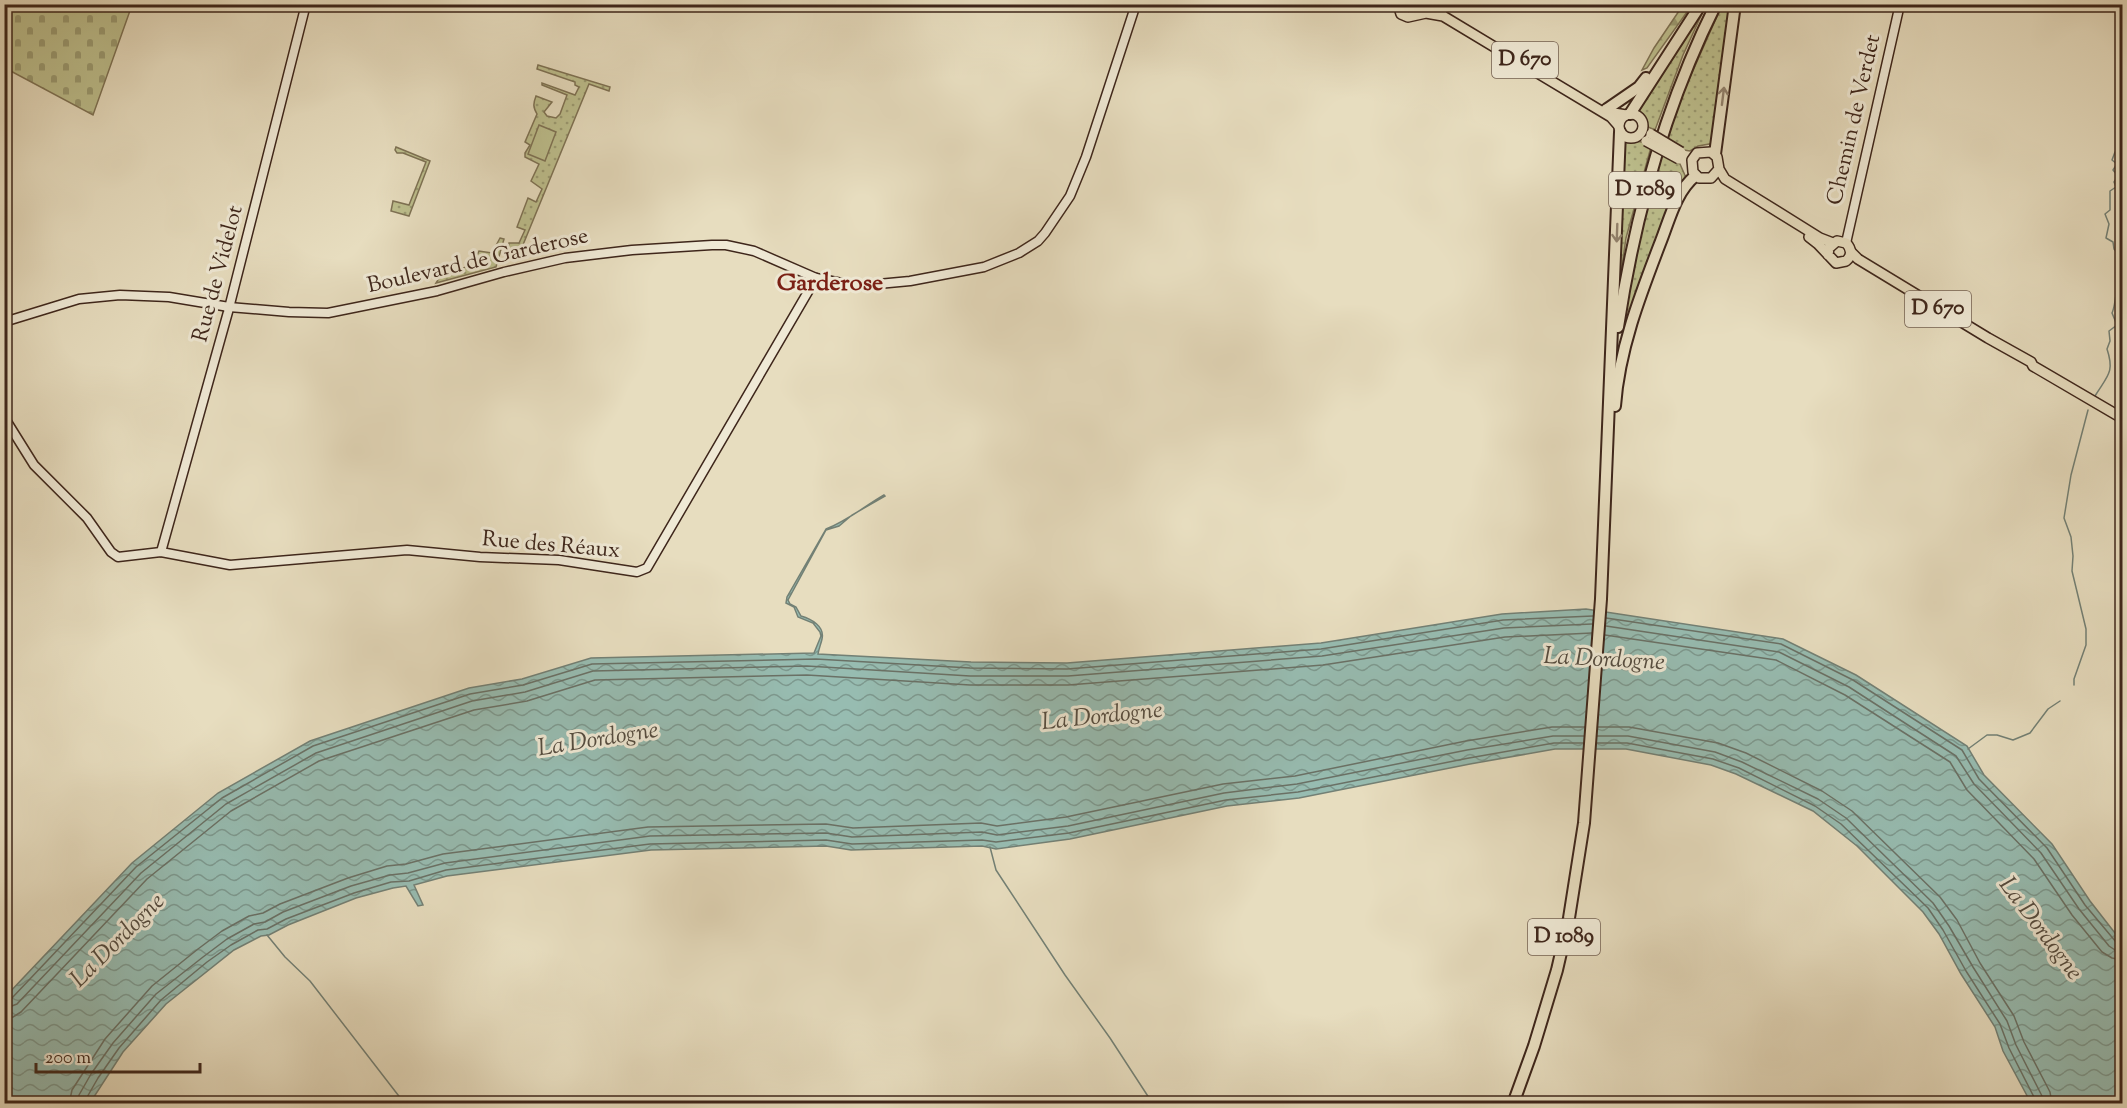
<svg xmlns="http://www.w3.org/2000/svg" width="2127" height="1108" viewBox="0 0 2127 1108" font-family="'Sorts Mill Goudy',serif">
<defs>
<pattern id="grass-dots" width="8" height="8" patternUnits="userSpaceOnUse" patternTransform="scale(1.5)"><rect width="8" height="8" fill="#bdbf8d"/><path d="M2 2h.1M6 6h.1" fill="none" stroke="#9b9b72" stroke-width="1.8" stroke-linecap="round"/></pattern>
<pattern id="forest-firs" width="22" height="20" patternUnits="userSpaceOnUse" patternTransform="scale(1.5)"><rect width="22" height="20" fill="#bdbf8d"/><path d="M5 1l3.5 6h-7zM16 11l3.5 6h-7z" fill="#9b9b72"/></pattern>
<pattern id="cemetery-stones" width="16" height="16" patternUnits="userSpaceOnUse" patternTransform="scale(1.5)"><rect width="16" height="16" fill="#bdbf8d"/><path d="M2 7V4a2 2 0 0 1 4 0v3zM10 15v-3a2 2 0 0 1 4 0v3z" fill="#9b9b72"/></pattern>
<pattern id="water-waves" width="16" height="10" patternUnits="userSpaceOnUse" patternTransform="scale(1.5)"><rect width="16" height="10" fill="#97bcb1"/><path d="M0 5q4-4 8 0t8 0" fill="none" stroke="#7d998f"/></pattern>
</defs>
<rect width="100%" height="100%" fill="#e7ddbf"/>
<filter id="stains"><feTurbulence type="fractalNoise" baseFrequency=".00333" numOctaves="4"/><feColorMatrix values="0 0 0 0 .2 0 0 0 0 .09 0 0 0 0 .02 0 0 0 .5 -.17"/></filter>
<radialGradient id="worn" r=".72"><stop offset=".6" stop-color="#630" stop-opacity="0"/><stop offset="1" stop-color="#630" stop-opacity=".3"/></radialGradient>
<g fill="url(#grass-dots)" stroke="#7e7254" stroke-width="1.5">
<path d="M1703,5H1706L1683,55L1655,130L1648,127L1646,118L1638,109Z"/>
<path d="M1722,5H1733L1715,143L1698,146L1690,151L1684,150L1665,137L1672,118Z"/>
<path d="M538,65L610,87L609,91L589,84L518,257L507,256L509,243H519L525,230L517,227L528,198L536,202L542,189L531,181L539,164L525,157V153L530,145L525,142L537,114C533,107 533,104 536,96L552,102L544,112L547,116L556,118L560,114L567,95L542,85V83L575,95L579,87L575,85V82L537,69Z"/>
<path d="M1622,140L1642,142L1651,147L1626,238L1617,300Z"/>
<path d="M396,147L430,161L409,216L391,211L393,201L409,205L426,162L403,153H397L395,150Z"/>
<path d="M1660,154L1680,164L1687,180L1620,349L1635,258Z"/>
<path d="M500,238L504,239L496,267L436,283L439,278L473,264L479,251L492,253Z"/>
</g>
<path fill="url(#forest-firs)" stroke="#7e7254" stroke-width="1.5" d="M1683,5H1692L1647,68L1642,70L1654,48Z"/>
<path fill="url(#cemetery-stones)" stroke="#7e7254" stroke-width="1.5" d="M4,5H132L93,115L5,68Z"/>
<path fill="#bdbf8d" stroke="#7e7254" stroke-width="1.5" d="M539,125L556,132L545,161L528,154Z"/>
<path fill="url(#water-waves)" stroke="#738075" stroke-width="1.5" d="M884,495L885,496L852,515L839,526L826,530L788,600L790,604L796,607L801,616C811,619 825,626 822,639C821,644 819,648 818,654L971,662L1067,663L1321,643L1502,614L1586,609L1783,639L1856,675L1967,746L1984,775L2052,844L2090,901L2122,942V1103H2031L2003,1051L1995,1027L1961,974L1939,934L1923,912L1857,846L1813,811L1736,774L1711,765L1626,749H1555L1470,764L1299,798L1227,806L1070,839L996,849L982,846L851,850L826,846L651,850L447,876L414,885L423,905L418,906L406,886L393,888L356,898L288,925L269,935L261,936L234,950L166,1004L123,1052L90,1103H5L4,999L7,995L132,863L218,793L310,741L469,688L522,679L591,658L814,653L821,636L820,632L813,623L798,617L794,607L786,603L787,597L826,529C847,521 865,506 884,495Z"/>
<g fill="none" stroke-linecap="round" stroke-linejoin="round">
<g stroke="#6a7166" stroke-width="1.5">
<path d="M1606,618L1781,644L1853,680L1962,750L1979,779L2047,848L2085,905L2116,942L2122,944"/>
<path d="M1606,626L1779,652L1849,687L1956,756L1974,784L2041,853L2079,909L2109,946L2115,950L2122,951"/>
<path d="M1605,635L1776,660L1845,695L1950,762L1967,790L2034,859L2072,915L2102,952L2112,958L2122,960"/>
<path d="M1598,727H1629L1718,743L1746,753L1822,791L1852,811L1940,897L1957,920L1980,963L2014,1016L2024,1042L2050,1092L2052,1104"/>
<path d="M1597,736H1628L1715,752L1742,762L1818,799L1846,818L1933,903L1949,926L1973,967L2007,1021L2016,1045L2042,1096L2043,1104"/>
<path d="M1597,743H1627L1713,759L1739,768L1815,806L1841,824L1928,908L1943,930L1966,971L2000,1024L2009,1048L2035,1099L2036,1104"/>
<path d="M4,1001L11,999L136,867L222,798L313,746L470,694L523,685L592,664L816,659L970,668L1067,669L1321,649L1503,620L1593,616"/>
<path d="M4,1009L17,1004L141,873L226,804L316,753L472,701L525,692L593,671L807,666L970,676H1068L1322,656L1504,628L1592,624"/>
<path d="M4,1018L13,1017L21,1012L147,879L231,811L319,761L474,710L527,701L595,680L807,675L970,685H1068L1323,665L1505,637L1592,633"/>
<path d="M69,1104L72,1090L105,1039L152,986L198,949L222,931L249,916L263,913L280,904L348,878L387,866L406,864L443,854L648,827L826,824L853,828L981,823L997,826L1066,817L1223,784L1295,776L1466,741L1552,727H1585"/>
<path d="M78,1104L79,1095L91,1074L113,1043L156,994L203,957L227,939L254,924L265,922L283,912L351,886L390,875L408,873L445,863L650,836L826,833L852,837L982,832L997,835L1068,826L1224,793L1297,784L1467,750L1553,736H1584"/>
<path d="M85,1104L86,1099L98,1078L119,1048L161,1000L207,962L231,945L258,930L267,929L286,919L354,893L391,882L409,881L446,870L650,844L826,840L852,844L982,840L996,842L1069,833L1226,800L1298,792L1469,758L1554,743H1583"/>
</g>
<g stroke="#738075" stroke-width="1.5">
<path d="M2122,134V139"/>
<path d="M2122,146L2121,151L2115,152L2112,160L2117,164L2113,170L2118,176L2114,182L2116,187L2110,191V210L2105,214L2109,224L2106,238L2113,242L2114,249L2122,258"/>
<path d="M2095,396C2107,376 2115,373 2107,349L2110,341L2109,331L2117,325L2112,313C2116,304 2114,296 2119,287L2122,289"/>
<path d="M2074,685V679L2086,645V629L2072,571L2073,556L2071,537L2064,518L2071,475L2088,410"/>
<path d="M1968,749L1987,735H1997L2013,740L2030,733L2048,709L2060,701"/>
<path d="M990,847L996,870L1065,975L1110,1038L1153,1104"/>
<path d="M267,935L285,957L310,981L405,1104"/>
</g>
<defs>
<g id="secondary">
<path d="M1846,243L1900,4"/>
<path d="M4,322L79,299L120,295L169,297L229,307L289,312L328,313L437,291L504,272L565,258L632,250L712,245H726L754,251L816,278L857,286L910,281L984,267L1019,253L1038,241L1045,233L1070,196L1086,157L1136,4"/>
<path d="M4,417L34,465L87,518L111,552L118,557L161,552L230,565L407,550L480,557L559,560L637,572L647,568L816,278"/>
<path d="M161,552L228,312L306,4"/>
</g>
<g id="primary">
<path d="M1398,4L1401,14L1408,17L1426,13L1443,16L1611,117L1618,125"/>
<path d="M1423,4L1442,11"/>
<path d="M1606,109L1614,113L1626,115"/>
<circle cx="1631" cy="126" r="12"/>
<path d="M1719,169L1711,178H1699L1693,172L1692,160L1697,153L1711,152L1717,157L1719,169L1725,179L1820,238L1833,243"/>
<path d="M1809,237L1818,244L1836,263L1846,261C1852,256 1852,249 1846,243L1837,241L1829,248L1828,255"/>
<path d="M1851,252L1858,259L1988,338L2031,362L2033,366L2122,418"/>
</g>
<g id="highway">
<path d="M1607,109L1639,87L1646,78"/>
<path d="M1630,114L1701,4"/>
<path d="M1715,154L1735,4"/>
<path d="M1618,327C1635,215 1665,106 1716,4"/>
<path d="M1615,406C1619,349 1641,293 1661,241C1670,218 1676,192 1695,176"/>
<path d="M1513,1104L1534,1046L1557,970L1569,918L1584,823L1601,599L1620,132"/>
</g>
</defs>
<use href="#secondary" stroke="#3e261b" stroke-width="11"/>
<use href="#primary" stroke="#3e261b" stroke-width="12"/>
<use href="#highway" stroke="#3e261b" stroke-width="14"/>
<use href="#secondary" stroke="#efe9d5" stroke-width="8"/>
<use href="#primary" stroke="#e7ddbf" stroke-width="9"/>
<use href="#highway" stroke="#e7ddbf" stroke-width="10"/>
<defs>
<g id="primary-bridge">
<path d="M1651,134L1681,152"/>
<path d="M1646,141L1679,159"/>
</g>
</defs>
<use href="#primary-bridge" stroke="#3e261b" stroke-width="12" stroke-linecap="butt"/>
<use href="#primary-bridge" stroke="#e7ddbf" stroke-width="9"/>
</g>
<defs><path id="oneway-shaft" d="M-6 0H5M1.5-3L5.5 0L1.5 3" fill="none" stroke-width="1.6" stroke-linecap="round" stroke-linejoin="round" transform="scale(1.5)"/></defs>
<g stroke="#92826d">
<use href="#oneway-shaft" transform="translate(1723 96) rotate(-83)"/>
<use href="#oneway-shaft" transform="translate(1617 233) rotate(92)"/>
</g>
<g text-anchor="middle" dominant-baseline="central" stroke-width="6" stroke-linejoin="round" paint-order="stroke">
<g fill="#efe9d5" stroke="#736053" stroke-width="1.5">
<rect x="1492" y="42" width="66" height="36" rx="4.5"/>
<rect x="1609" y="172" width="72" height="36" rx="4.5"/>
<rect x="1905" y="291" width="66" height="36" rx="4.5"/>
<rect x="1528" y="919" width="72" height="36" rx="4.5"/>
</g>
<g font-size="21" font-weight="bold" fill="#3e261b">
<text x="1525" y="60">D 670</text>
<text x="1645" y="190">D 1089</text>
<text x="1938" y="309">D 670</text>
<text x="1564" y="937">D 1089</text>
</g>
<g font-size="22" fill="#3e261b" stroke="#efe9d5">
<text transform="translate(1855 120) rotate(-77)">Chemin de Verdet</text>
<text transform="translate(478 262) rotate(-13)">Boulevard de Garderose</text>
<text transform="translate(219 274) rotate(-75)">Rue de Videlot</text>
<text transform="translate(551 546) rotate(5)">Rue des Réaux</text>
</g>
<g font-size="24" font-weight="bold" fill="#7a1f14" stroke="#efe9d5">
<text x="830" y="284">Garderose</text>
</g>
<g font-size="24" font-style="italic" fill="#544c40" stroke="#efe9d5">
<text transform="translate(1604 660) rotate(3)">La Dordogne</text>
<text transform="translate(1102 717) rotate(-6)">La Dordogne</text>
<text transform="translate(598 740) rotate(-9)">La Dordogne</text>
<text transform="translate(2040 929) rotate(53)">La Dordogne</text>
<text transform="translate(118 941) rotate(-45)">La Dordogne</text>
</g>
</g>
<rect width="2127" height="1108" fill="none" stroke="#e7ddbf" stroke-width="24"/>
<rect x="6" y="6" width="2115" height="1096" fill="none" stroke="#3e261b" stroke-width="3"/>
<rect x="12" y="12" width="2103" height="1084" fill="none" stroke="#3e261b" stroke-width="1.5"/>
<path d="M36 1063v9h164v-9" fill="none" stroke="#3e261b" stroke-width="3"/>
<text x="45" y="1063" font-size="18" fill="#3e261b" stroke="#efe9d5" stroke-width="4.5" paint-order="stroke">200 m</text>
<rect width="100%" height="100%" filter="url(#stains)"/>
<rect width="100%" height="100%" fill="url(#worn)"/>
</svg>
